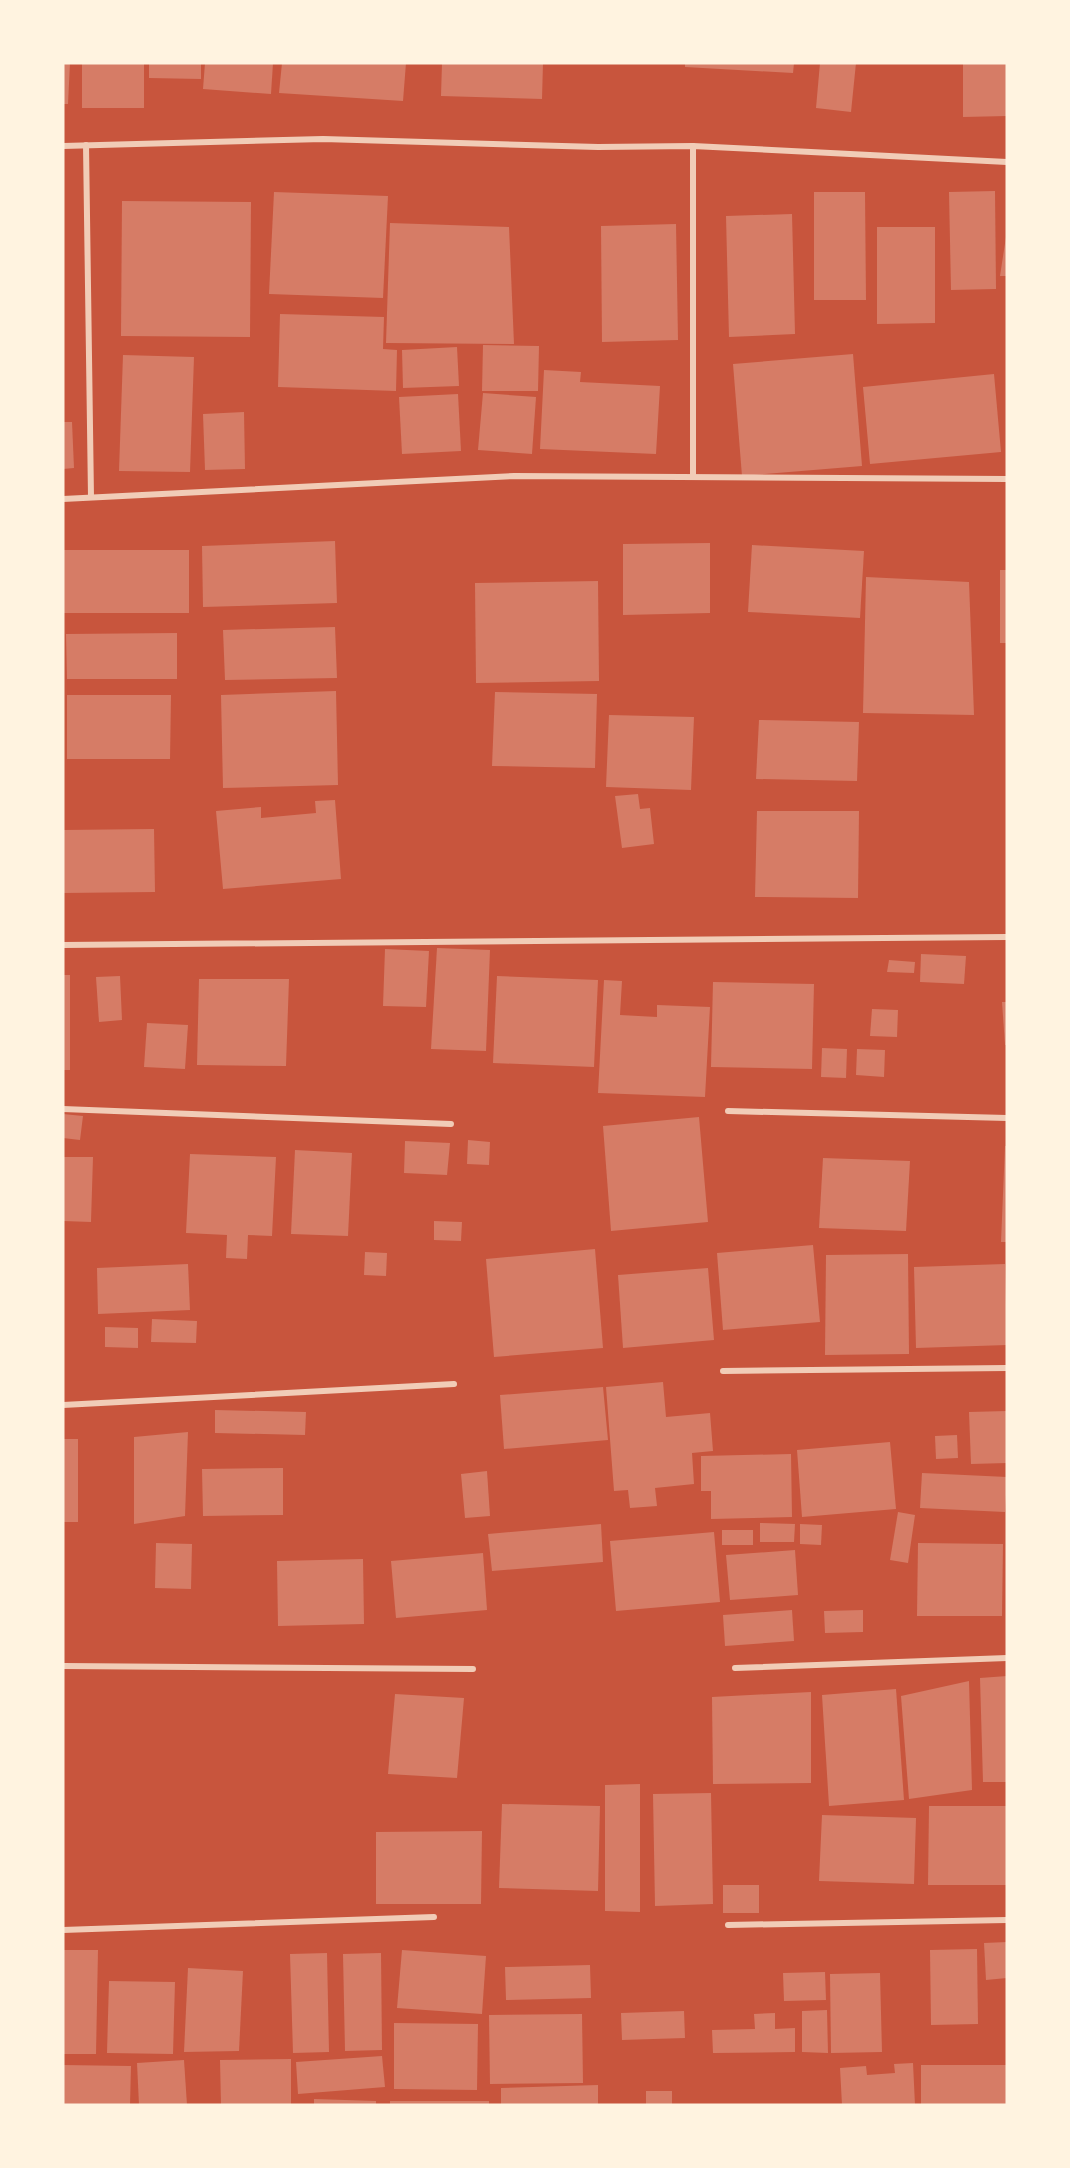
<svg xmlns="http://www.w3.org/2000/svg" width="1070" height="2168" viewBox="0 0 1070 2168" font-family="'Roboto Serif',serif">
<rect width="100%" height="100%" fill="#c8553d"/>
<g fill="#d67c66">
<path d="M63,63H70L68,104H63Z"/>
<rect x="82" y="63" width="62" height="45"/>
<path d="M149,63H201V79L149,78Z"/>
<path d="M205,63H273L271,94L203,89Z"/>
<path d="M282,63H406L403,101L279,93Z"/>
<path d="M442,63H543L542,99L441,96Z"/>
<path d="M685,63H794L793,73L685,67Z"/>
<path d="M820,63H856L851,112L816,108Z"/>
<path d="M963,63H1007V116L963,117Z"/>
<path d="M995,191L996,289L951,290L949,192Z"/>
<path d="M274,192L388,196L383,298L269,294Z"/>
<path d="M814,192H865L866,300H814Z"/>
<path d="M122,201L251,202L250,337L121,336Z"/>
<path d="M792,214L795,334L729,337L726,216Z"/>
<path d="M390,223L509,227L514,344L386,343Z"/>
<path d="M676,224L678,340L602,342L601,226Z"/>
<path d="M877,227H935V323L877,324Z"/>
<path d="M1006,237H1007V276H1000Z"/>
<path d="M280,314L384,317L383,349L397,350L396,391L278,387Z"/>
<path d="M483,345L539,346L538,391H482Z"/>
<path d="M457,347L459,386L403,388L402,350Z"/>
<path d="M853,354L862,466L742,476L733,364Z"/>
<path d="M123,355L194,357L190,472L119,471Z"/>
<path d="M544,370L581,372L580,382L660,386L656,454L540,449Z"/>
<path d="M994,374L1001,452L870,464L863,387Z"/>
<path d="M483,393L536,397L532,454L478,450Z"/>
<path d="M458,394L461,451L402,454L399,397Z"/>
<path d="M244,412L245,469L205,470L203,414Z"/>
<path d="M63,422H72L74,468L63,469Z"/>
<path d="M335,541L337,603L203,607L202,546Z"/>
<path d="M710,543V613L623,615V544Z"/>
<path d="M752,545L864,551L860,618L748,612Z"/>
<rect x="63" y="550" width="126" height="63"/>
<rect x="1000" y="570" width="7" height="73"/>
<path d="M866,577L969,582L974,715L863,713Z"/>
<path d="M598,581L599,681L476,683L475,583Z"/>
<path d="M335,627L337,678L225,680L223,630Z"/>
<path d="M177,633V679H67L66,634Z"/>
<path d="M336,691L338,785L223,788L221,695Z"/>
<path d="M495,692L597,694L595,768L492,766Z"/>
<path d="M67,695H171L170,759H67Z"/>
<path d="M609,715L694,717L691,790L606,787Z"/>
<path d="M759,720L859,722L857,781L756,779Z"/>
<path d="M638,794L640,809L650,808L654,844L622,848L615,796Z"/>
<path d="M335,800L341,879L223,889L216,811L261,807V818L316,813L315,801Z"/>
<path d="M757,811H859L858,898L755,897Z"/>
<path d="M154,829L155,892L63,893V830Z"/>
<path d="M437,948L490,950L486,1051L431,1049Z"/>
<path d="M385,949L429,951L426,1007L383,1006Z"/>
<path d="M921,954L966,956L964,984L920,982Z"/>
<path d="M889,960L915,962L914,973L887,972Z"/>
<rect x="63" y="975" width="7" height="95"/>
<path d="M120,976L122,1020L99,1022L96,977Z"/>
<path d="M497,976L598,980L594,1067L493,1063Z"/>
<path d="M199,979H289L286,1066L197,1065Z"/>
<path d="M604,980L622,981L620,1015L657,1017V1005L710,1007L705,1097L598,1093Z"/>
<path d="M713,982L814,984L812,1069L711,1067Z"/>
<path d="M1002,1002H1007V1045H1005Z"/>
<path d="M872,1009L898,1010L897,1037L870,1036Z"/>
<path d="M147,1023L188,1025L185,1069L144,1067Z"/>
<path d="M822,1048L847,1049L846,1078L821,1077Z"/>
<path d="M857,1049L885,1050L884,1077L856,1075Z"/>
<path d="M63,1114L83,1116L80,1140L63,1138Z"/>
<path d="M699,1117L708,1222L611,1231L603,1126Z"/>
<path d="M468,1140L490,1142L489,1165L467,1164Z"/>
<path d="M405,1141L450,1143L447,1175L404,1173Z"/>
<path d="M1005,1146H1007V1242H1001Z"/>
<path d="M295,1150L352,1153L348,1236L291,1234Z"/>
<path d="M190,1154L276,1157L272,1236L248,1235L247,1259L226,1258L227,1235L186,1233Z"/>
<path d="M63,1157H93L91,1222L63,1221Z"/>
<path d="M823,1158L910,1161L906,1231L819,1228Z"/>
<path d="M434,1221L462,1222L461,1241L434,1240Z"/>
<path d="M813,1245L820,1322L723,1330L717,1253Z"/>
<path d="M595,1249L603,1348L494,1357L486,1259Z"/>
<path d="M365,1252L387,1253L386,1276L364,1275Z"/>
<path d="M908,1254L909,1354L825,1355L826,1255Z"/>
<path d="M188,1264L190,1310L98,1314L97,1268Z"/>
<path d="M1005,1264L1007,1345L916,1348L914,1267Z"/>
<path d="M708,1268L714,1340L623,1348L618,1275Z"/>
<path d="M152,1319L197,1321L196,1343L151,1342Z"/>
<path d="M105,1327L138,1328V1348L105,1347Z"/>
<path d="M663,1382L666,1417L710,1413L713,1451L692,1453L694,1484L655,1488L657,1506L630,1508L628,1490L614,1491L606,1387Z"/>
<path d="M603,1387L608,1440L504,1449L500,1395Z"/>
<path d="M215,1410L306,1412L305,1435L215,1433Z"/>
<path d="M1007,1411V1463L971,1464L969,1412Z"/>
<path d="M188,1432L185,1516L134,1524V1437Z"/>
<path d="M957,1435L958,1458L936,1459L935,1436Z"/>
<rect x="63" y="1439" width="15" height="83"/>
<path d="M890,1442L896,1509L802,1517L797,1450Z"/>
<path d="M791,1454L792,1517L711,1519V1491H701V1456Z"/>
<path d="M283,1468V1515L203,1516L202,1469Z"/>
<path d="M487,1471L490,1516L465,1518L461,1474Z"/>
<path d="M922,1473L1007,1477L1005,1512L920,1508Z"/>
<path d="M898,1512L915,1515L908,1563L890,1560Z"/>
<path d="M760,1523L795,1524L794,1542H760Z"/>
<path d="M601,1524L603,1562L492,1571L488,1534Z"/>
<path d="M800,1524L822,1525L821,1545L800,1544Z"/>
<rect x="722" y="1530" width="31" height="15"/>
<path d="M714,1532L720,1602L616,1611L610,1541Z"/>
<path d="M156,1543L192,1544L191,1589L155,1588Z"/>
<path d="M918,1543L1003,1544L1002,1616H917Z"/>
<path d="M795,1550L798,1595L730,1600L726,1555Z"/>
<path d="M483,1553L487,1610L396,1618L391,1561Z"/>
<path d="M363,1559L364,1624L278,1626L277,1561Z"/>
<path d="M792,1610L794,1641L725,1646L723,1615Z"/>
<path d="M863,1610V1632L825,1633L824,1611Z"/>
<path d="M1007,1676V1782H983L980,1678Z"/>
<path d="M969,1681L972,1790L909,1799L901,1696Z"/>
<path d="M896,1689L904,1800L829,1806L822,1695Z"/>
<path d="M811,1692V1783L713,1784L712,1697Z"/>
<path d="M395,1694L464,1698L457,1778L388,1774Z"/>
<path d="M640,1784V1912L605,1911V1785Z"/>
<path d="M711,1793L713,1904L655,1906L653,1794Z"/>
<path d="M502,1804L600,1806L598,1891L499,1888Z"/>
<path d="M929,1806H1007V1885H928Z"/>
<path d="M822,1815L916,1818L914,1884L819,1881Z"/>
<path d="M482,1831L481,1904H376V1832Z"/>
<rect x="723" y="1885" width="36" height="28"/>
<path d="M1007,1942V1978L986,1980L984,1943Z"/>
<path d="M977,1949L978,2024L931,2025L930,1950Z"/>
<path d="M63,1950H98L96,2054H63Z"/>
<path d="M402,1950L486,1956L482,2014L397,2008Z"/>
<path d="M327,1953L329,2052L293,2053L290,1954Z"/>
<path d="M381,1953L382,2050L345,2051L343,1954Z"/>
<path d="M590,1965L591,1998L506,2000L505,1967Z"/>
<path d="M188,1968L243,1971L239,2051L184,2052Z"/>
<path d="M825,1972L826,2000L784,2001L783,1973Z"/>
<path d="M880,1973L882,2052L831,2053L830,1974Z"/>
<path d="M109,1981L175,1982L173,2054L107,2053Z"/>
<path d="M827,2010L828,2053L802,2052V2011Z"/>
<path d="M684,2011L685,2038L622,2040L621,2013Z"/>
<path d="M775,2013V2029L795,2028V2052L713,2053L712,2030L755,2029L754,2014Z"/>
<path d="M582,2014L583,2083L490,2084L489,2015Z"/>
<path d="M394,2023L478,2024L477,2090L394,2089Z"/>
<path d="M382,2056L385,2087L298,2094L296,2062Z"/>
<path d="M291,2059V2105H221L220,2060Z"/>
<path d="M184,2060L187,2105H139L137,2063Z"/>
<path d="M913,2063L915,2105H842L840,2068L866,2066L867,2075L895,2073L894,2064Z"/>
<path d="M63,2065L131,2066L130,2105H63Z"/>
<rect x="921" y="2065" width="86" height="40"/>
<path d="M598,2085V2105H501V2088Z"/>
<rect x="646" y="2091" width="26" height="14"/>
<path d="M314,2099L376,2101V2105H314Z"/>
<rect x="390" y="2101" width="99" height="4"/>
</g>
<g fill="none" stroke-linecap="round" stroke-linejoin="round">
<g stroke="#f1ccb7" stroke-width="6">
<path d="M86,145L91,497"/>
<path d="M63,146L323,139L598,147L693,146L1007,162"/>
<path d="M693,477V146"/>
<path d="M63,499L514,476L1007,479"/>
<path d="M63,945L1007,937"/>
<path d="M63,1109L451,1124"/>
<path d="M728,1111L1007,1118"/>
<path d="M723,1371L1007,1368"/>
<path d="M63,1405L454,1384"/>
<path d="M63,1666L473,1669"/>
<path d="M735,1668L1007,1658"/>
<path d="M728,1925L1007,1920"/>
<path d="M63,1930L434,1917"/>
</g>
</g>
<rect width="1070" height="2168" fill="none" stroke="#fff3e0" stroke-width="129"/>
</svg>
